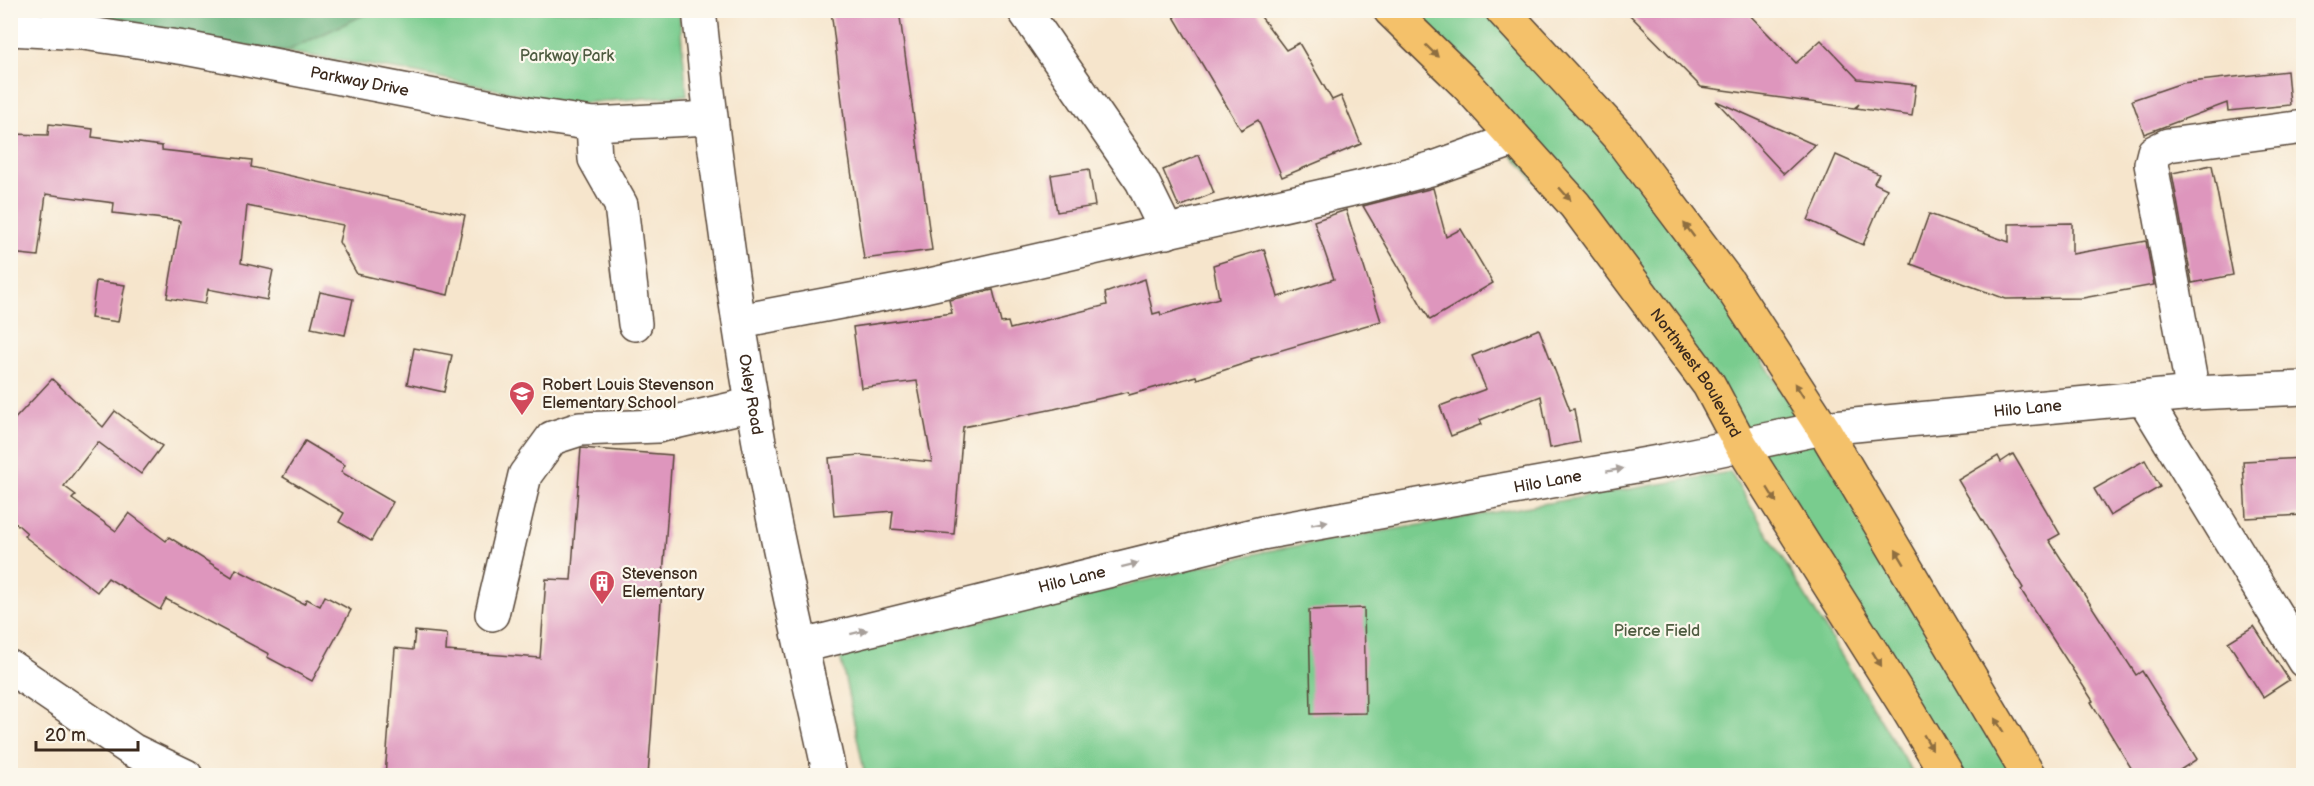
<svg xmlns="http://www.w3.org/2000/svg" width="2314" height="786" viewBox="0 0 2314 786" font-family="'Balsamiq Sans',sans-serif">
<rect width="100%" height="100%" fill="#fbf7ec"/>
<filter id="ink" filterUnits="userSpaceOnUse"><feTurbulence type="fractalNoise" baseFrequency=".0167" numOctaves="2"/><feDisplacementMap in="SourceGraphic" scale="12" xChannelSelector="R" yChannelSelector="G"/><feConvolveMatrix kernelMatrix="1 2 1 2 8 2 1 2 1" color-interpolation-filters="sRGB"/></filter>
<filter id="wash" filterUnits="userSpaceOnUse"><feTurbulence type="fractalNoise" baseFrequency=".008" numOctaves="4" result="noise"/><feDisplacementMap in="SourceGraphic" scale="24" xChannelSelector="R" yChannelSelector="G"/><feGaussianBlur stdDeviation="1.35" result="paint"/><feColorMatrix in="noise" values="0 0 0 0 0 0 0 0 0 0 0 0 0 0 0 0 0 1.4 0 .05"/><feComposite in="paint" operator="in"/></filter>
<g filter="url(#wash)">
<rect width="100%" height="100%" fill="#f6e5cc"/>
<g fill="#79cc8e" stroke="#5a7b56" stroke-width="1.5">
<path d="M77,10L679,11L687,95L567,104L406,71L76,19Z"/>
<path d="M1390,11H1502L1619,137L2029,775H1948L1709,385Z"/>
<path d="M1730,472L1914,775H865L840,655L1267,551Z"/>
</g>
<path fill="#62b079" stroke="#4e6d4c" stroke-width="1.5" d="M77,10L372,11L285,52L76,19Z"/>
<g id="blocks">
<g fill="#de96bd">
<path d="M831,10H899L932,250L864,259L847,143Z"/>
<path d="M1170,10H1256L1286,50L1299,43L1332,100L1341,96L1361,144L1282,177L1258,120L1241,130Z"/>
<path d="M1625,10H1745L1796,63L1821,40L1858,79L1916,85L1912,116L1856,108L1859,104L1854,108L1701,87Z"/>
<path d="M2287,71L2290,105L2228,111L2227,103L2144,134L2132,100L2182,83Z"/>
<path d="M1716,101L1815,145L1784,174Z"/>
<path d="M49,124L93,129L92,137L162,146V150L252,160L251,167L465,215L448,295L357,274L339,242L343,225L247,206L241,263L273,270L267,300L208,289L205,304L167,298L180,221L113,213L114,203L46,194L38,256L10,253V134L48,135Z"/>
<path d="M1199,155L1214,193L1179,207L1163,170Z"/>
<path d="M1836,155L1879,174L1874,183L1887,189L1863,245L1808,220Z"/>
<path d="M2212,165L2233,275L2192,283L2172,173Z"/>
<path d="M1089,169L1095,206L1057,212L1051,175Z"/>
<path d="M1433,188L1446,237L1461,229L1493,283L1430,320L1363,206Z"/>
<path d="M1346,210L1381,321L1251,359L1252,361L1197,379L1196,376L1129,395L1128,392L1054,409L963,427L954,534L891,529L893,511L834,516L829,458L860,455L932,462L917,381L861,388L853,327L952,313L949,300L993,290L1001,323L1008,322L1010,329L1107,305L1105,293L1145,279L1153,314L1160,312L1161,315L1219,298L1213,265L1264,249L1278,297L1334,279L1314,221Z"/>
<path d="M1929,214L2009,242V224L2072,223V254L2146,241L2154,285L2083,298L2006,299L1911,264Z"/>
<path d="M96,281L125,285L118,322L91,318Z"/>
<path d="M320,292L353,299L345,335L311,328Z"/>
<path d="M1539,329L1570,410L1574,409L1580,442L1550,448L1541,396L1480,420L1482,424L1451,436L1440,406L1486,389L1472,356Z"/>
<path d="M414,348L452,355L444,392L407,384Z"/>
<path d="M52,379L103,427L115,411L162,446L141,474L98,442L64,486L76,495L72,499L116,531L129,513L166,541L169,537L232,577L236,569L304,604L307,599L320,606L325,596L351,610L312,681L267,657L269,654L166,599L160,610L108,578L97,592L24,536L27,533L10,518V424Z"/>
<path d="M305,441L345,465L341,472L393,502L371,541L339,522L344,513L283,477Z"/>
<path d="M581,448L672,455L648,776H385L395,648L413,650L415,631L447,634L446,651L540,658L546,579L571,580Z"/>
<path d="M2013,454L2060,534L2049,540L2136,675L2142,671L2197,759L2171,776H2136L2091,702L2093,701L2021,590L2023,588L1958,480L1998,456L2001,462Z"/>
<path d="M2304,458V515L2246,518L2243,461Z"/>
<path d="M2145,460L2160,487L2110,516L2094,489Z"/>
<path d="M1364,608L1366,713L1311,714L1309,610Z"/>
<path d="M2254,626L2289,680L2263,697L2228,642Z"/>
</g>
</g>
</g>
<g filter="url(#ink)">
<use href="#blocks" fill-opacity="0" stroke="#574638" stroke-width="1.5"/>
<g fill="none" stroke-linecap="round" stroke-linejoin="round">
<defs>
<g id="minor">
<path id="s1" d="M699,10C716,173 738,336 769,496C787,589 810,682 830,776"/>
<path d="M1024,10L1142,181L1167,232"/>
<path id="s2" d="M10,29L83,33L185,48L528,114L593,124L710,118"/>
<path d="M593,124L595,159L621,205L635,324"/>
<path d="M740,321L925,286L1362,187L1434,168L1515,139"/>
<path d="M2193,393L2151,164L2154,152L2168,145L2304,127"/>
<path d="M2144,399L2304,661"/>
<path d="M492,614L525,475L552,438L580,429L658,426L753,404"/>
<path id="s3" d="M802,646L1262,533L1664,461L1823,428L2193,393L2304,388"/>
<path d="M10,667L132,750L186,776"/>
</g>
<g id="major">
<path id="s4" d="M1390,10L1467,85L1575,205L1709,385L1741,445L1907,708L1948,776"/>
<path d="M1502,10L1619,137L1728,282L1823,428L2029,776"/>
</g>
</defs>
<use href="#minor" stroke="#574638" stroke-width="36"/>
<use href="#major" stroke="#574638" stroke-width="36"/>
<use href="#minor" stroke="#fff" stroke-width="33"/>
<use href="#major" stroke="#f4c16a" stroke-width="33"/>
</g>
<defs><path id="oneway-solid" d="M-6-.8H1V-3.2L6.5 0L1 3.2V.8H-6Z" transform="scale(1.5)"/></defs>
<g fill="#8e6e40">
<use href="#oneway-solid" transform="translate(1432 51) rotate(44)"/>
<use href="#oneway-solid" transform="translate(1565 194) rotate(48)"/>
<use href="#oneway-solid" transform="translate(1689 230) rotate(-127)"/>
<use href="#oneway-solid" transform="translate(1799 390) rotate(-123)"/>
<use href="#oneway-solid" transform="translate(1772 495) rotate(58)"/>
<use href="#oneway-solid" transform="translate(1900 557) rotate(-121)"/>
<use href="#oneway-solid" transform="translate(1877 659) rotate(58)"/>
<use href="#oneway-solid" transform="translate(1999 725) rotate(-121)"/>
<use href="#oneway-solid" transform="translate(1928 742) rotate(59)"/>
</g>
<g fill="#a79f9a">
<use href="#oneway-solid" transform="translate(1615 470) rotate(-10)"/>
<use href="#oneway-solid" transform="translate(1320 523) rotate(-10)"/>
<use href="#oneway-solid" transform="translate(1130 565) rotate(-14)"/>
<use href="#oneway-solid" transform="translate(859 632) rotate(-14)"/>
</g>
</g>
<defs>
<symbol id="school-pin" viewBox="-11 -11 22 30"><path d="M0 17L-7.5 6A9.5 9.5 0 1 1 7.5 6Z" fill="#d1495b" stroke="#fbf7ec"/><path d="M0-5L7-2L0 1L-7-2ZM-4 1L0 2.5L4 1V4Q0 6-4 4Z" fill="#fff"/></symbol>
<symbol id="building-pin" viewBox="-11 -11 22 30"><path d="M0 17L-7.5 6A9.5 9.5 0 1 1 7.5 6Z" fill="#d1495b" stroke="#fbf7ec"/><path d="M-4-6H4V6H1V3H-1V6H-4ZM-2.5-4.3h1.7v1.8h-1.7ZM.8-4.3h1.7v1.8H.8ZM-2.5-1h1.7V.8h-1.7ZM.8-1h1.7V.8H.8Z" fill="#fff"/></symbol>
</defs>
<g fill-rule="evenodd">
<use href="#school-pin" x="507" y="379" width="30" height="40"/>
<use href="#building-pin" x="587" y="568" width="30" height="40"/>
</g>
<g text-anchor="middle" dominant-baseline="central" stroke-width="4.5" stroke-linejoin="round" paint-order="stroke">
<g font-size="16" fill="#4e5b40" stroke="#fbf7ec">
<text x="567" y="56">Parkway Park</text>
<text x="1657" y="631">Pierce Field</text>
</g>
<g font-size="16" fill="#3b2a1e" stroke="#fbf7ec">
<text stroke="none"><textPath href="#s2" startOffset="354">Parkway Drive</textPath></text>
<text stroke="none"><textPath href="#s4" startOffset="476">Northwest Boulevard</textPath></text>
<text stroke="none"><textPath href="#s1" startOffset="388">Oxley Road</textPath></text>
<text stroke="none"><textPath href="#s3" startOffset="1250">Hilo Lane</textPath></text>
<text stroke="none"><textPath href="#s3" startOffset="764">Hilo Lane</textPath></text>
<text stroke="none"><textPath href="#s3" startOffset="278">Hilo Lane</textPath></text>
</g>
<g font-size="16" fill="#3b2a1e" stroke="#fbf7ec" text-anchor="start">
<text x="542" y="385">Robert Louis Stevenson<tspan x="542" dy="18">Elementary School</tspan></text>
<text x="622" y="574">Stevenson<tspan x="622" dy="18">Elementary</tspan></text>
</g>
</g>
<rect width="2314" height="786" fill="none" stroke="#fbf7ec" stroke-width="36"/>
<path d="M36 741v9h102v-9" fill="none" stroke="#3b2a1e" stroke-width="3"/>
<text x="45" y="741" font-size="18" fill="#3b2a1e" stroke="#fbf7ec" stroke-width="4.5" paint-order="stroke">20 m</text>
</svg>
